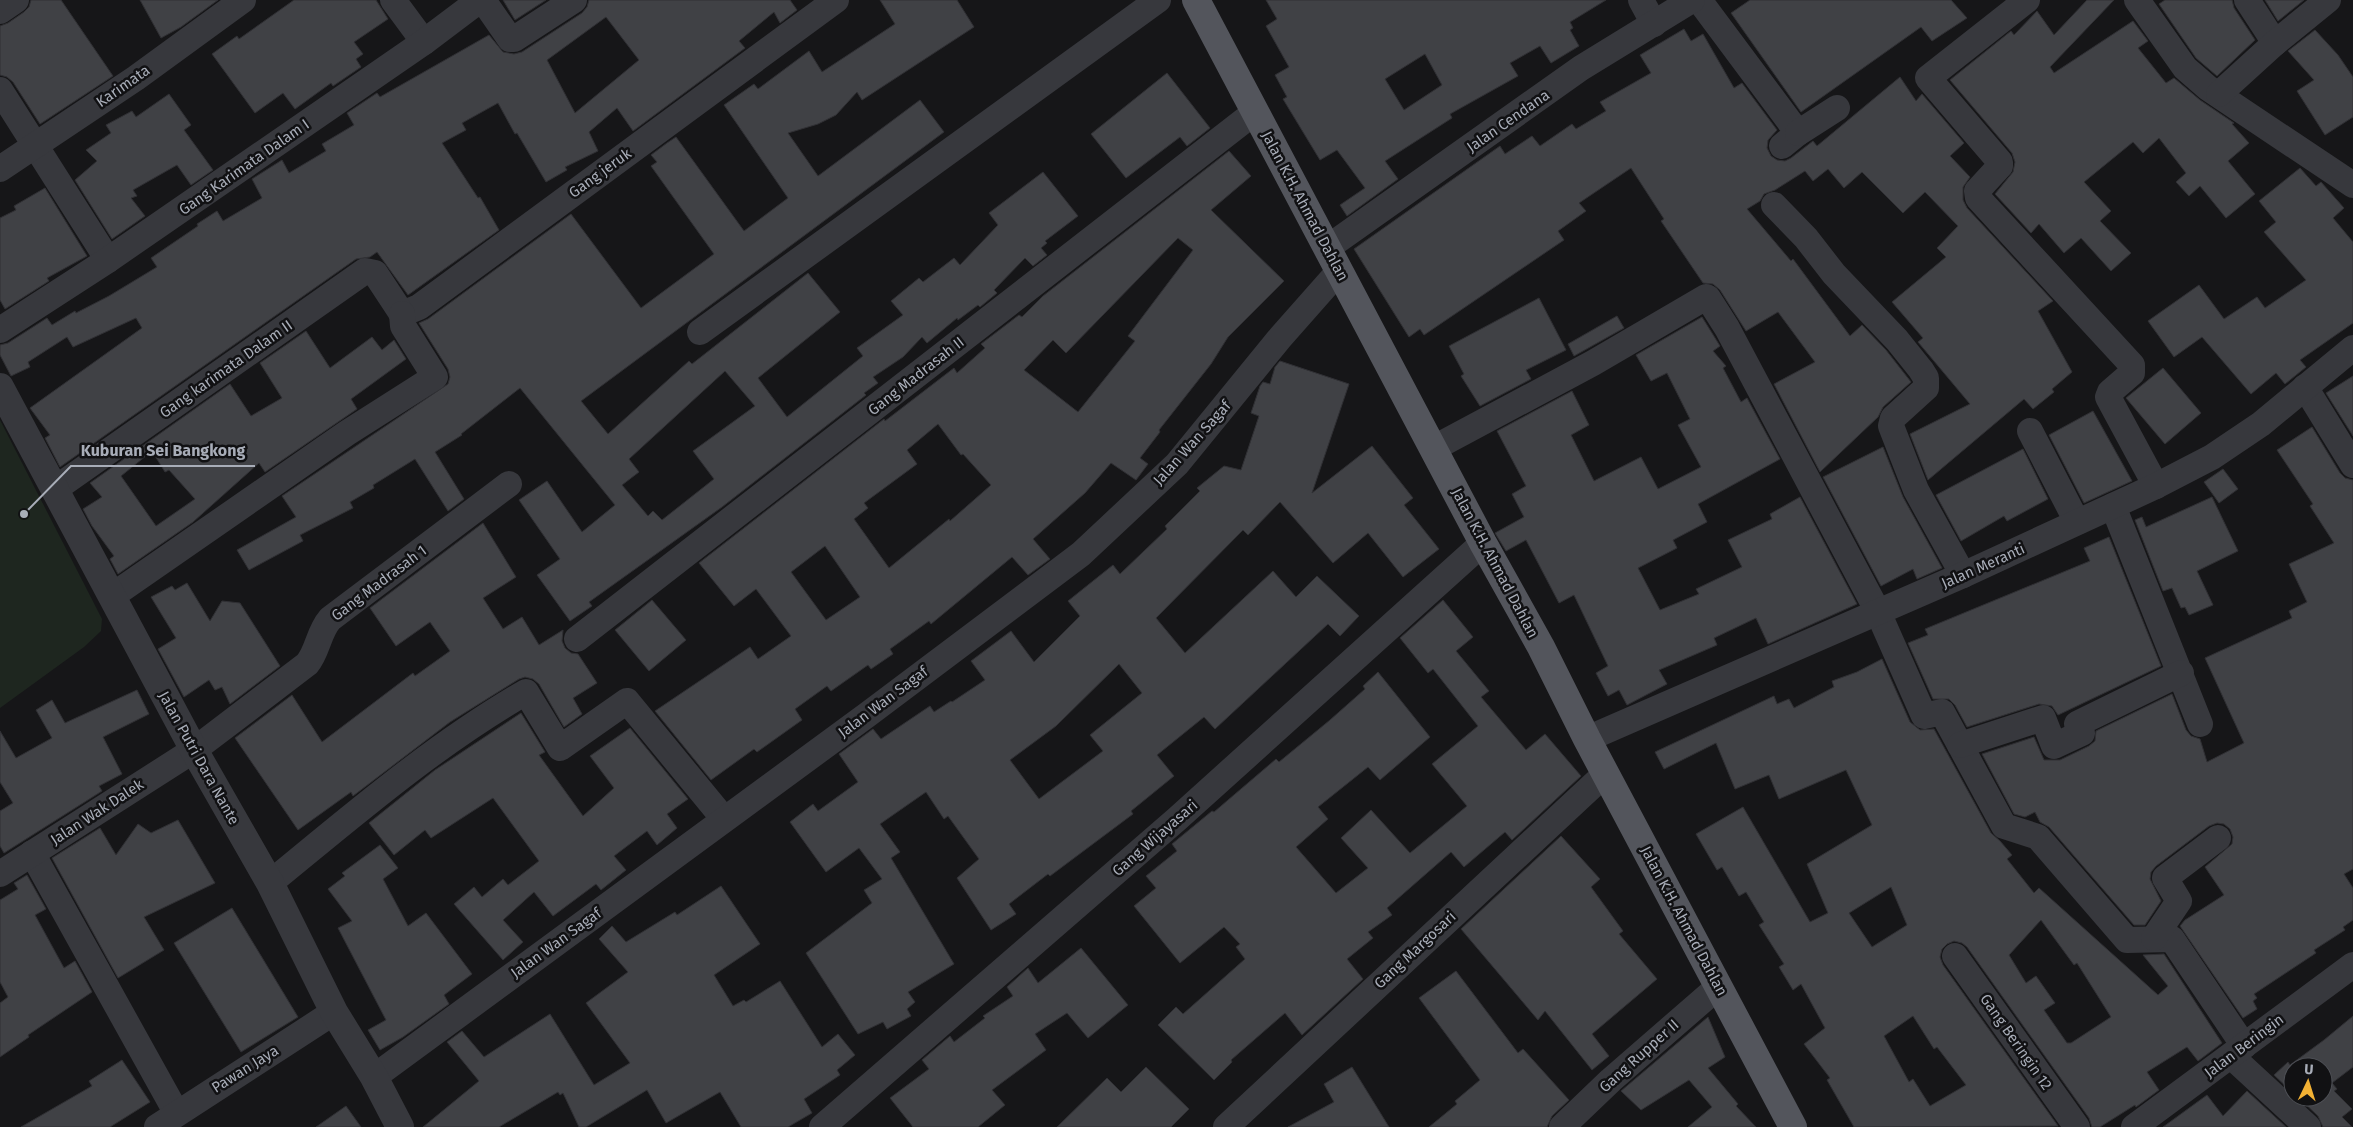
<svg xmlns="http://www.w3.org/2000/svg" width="2353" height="1127" viewBox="0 0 2353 1127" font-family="'Fira Sans',sans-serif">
<rect width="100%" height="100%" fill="#161618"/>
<path fill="#1e261f" d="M0,420L102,619L101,631L84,647L0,708Z"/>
<g fill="#404145" stroke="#303034" fill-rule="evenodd">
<path d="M31,0H61L113,76L40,124L13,82L7,77L0,75V26L8,23L24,12L29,7Z"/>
<path d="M140,0H218L181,27L161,38Z"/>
<path d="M294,0H376L388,19L354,42L363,54L356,59L361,67L333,86L331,83L295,109L283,93L255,113L212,54L237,36L239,39Z"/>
<path d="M503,0H546L515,20Z"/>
<path d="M589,0H790L797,10L780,23L774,12L739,41L745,48L633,131L617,108L589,132L598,151L565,167L567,170L546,182L517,133L515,134L498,103L462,123L466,130L442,143L478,198L480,197L499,230L408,295L377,252L370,257L356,259L60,467L45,438L50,435L30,408L142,328L136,318L73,347L67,337L28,362L30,367L11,376L0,355V345L8,343L47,318L52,325L75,311L76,313L109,296L157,267L151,258L198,226L197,224L217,211L223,221L262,198L252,179L282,160L289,173L326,151L322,144L354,125L347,113L377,93L380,97L489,35L503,52L514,54L522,52L582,13L587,7ZM606,17L639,60L575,113L547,60Z"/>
<path d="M880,0H957L974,27L862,100L857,92L836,115L818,124L788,133L818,176L920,100L944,132L581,401L608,434L689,361L692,364L808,273L840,312L758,378L787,417L863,356L857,348L903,315L891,301L919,278L923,282L954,258L960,265L998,225L989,213L1043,172L1078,216L1045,241L1047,243L1041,248L1047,255L1033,266L1025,258L994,290L997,293L980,307L978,305L958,320L957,318L927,343L922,337L903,357L873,377L878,383L864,393L866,395L722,507L589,602L592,606L570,621L537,575L560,559L519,500L547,481L582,532L615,505L520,388L461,434L462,435L435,452L464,499L448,511L415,459L373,485L374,488L350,502L353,508L300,535L303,541L249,570L237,550L296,517L282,496L448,384L450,377L448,369L419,323L428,319L571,214L641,308L714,254L651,166L657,162L651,155L667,143L676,137L744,231L788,198L724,105L754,84L758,89L809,51L822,72L895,24ZM725,371L755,406L693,451L714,479L662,520L653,511L648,516L622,485L639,472L629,459Z"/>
<path d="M1266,0H1606L1570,22L1573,28L1570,30L1579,46L1551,63L1540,46L1510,63L1518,76L1450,114L1452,118L1385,161L1398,179L1347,216L1340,205L1365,188L1337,150L1320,160L1283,99L1287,97L1275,75L1289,67L1266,26L1277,19ZM1425,54L1442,85L1404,110L1385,79Z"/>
<path d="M1750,0H1951L1967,18L1932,41L1921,27L1801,112L1731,13Z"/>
<path d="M2087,0H2114L2050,67L2054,73L2133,21L2148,41L2138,48L2166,83L2174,78L2200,100L2234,123L2232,124L2249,143L2228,161L2255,194L2226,218L2200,186L2189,196L2176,182L2186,173L2159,138L2143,153L2133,142L2084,182L2111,211L2100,221L2131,253L2111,271L2081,238L2064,253L2039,224L2031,233L1995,194L2013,172L2015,162L2012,153L1950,80L2011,31L2014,35L2037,11L2054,35Z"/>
<path d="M2165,0H2232L2234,8L2255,40L2217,76L2196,58L2159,4Z"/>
<path d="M2265,0H2304L2278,21Z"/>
<path d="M1684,29L1691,41L1703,34L1734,88L1742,83L1777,130L1768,140L1767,148L1771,156L1777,160L1785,161L1791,158L1813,141L1817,146L1900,77L1916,101L1922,94L1964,143L1950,156L1970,177L1963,187V200L1967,208L2053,301L2038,311L2072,372L2052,389L2054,392L2033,409L2024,399L1928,480L1910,434L1970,404L1918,342L1923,338L1892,302L1946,257L1937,248L1958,226L1925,192L1903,213L1862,172L1844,188L1828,169L1813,181L1805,171L1775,190L1764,194L1760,201L1747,209L1791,261L1793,259L1850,336L1862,325L1886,350L1911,382L1883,407L1878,417L1820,472L1774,384L1815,362L1778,312L1746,331L1720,290L1713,284L1703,283L1661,221L1664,219L1631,168L1579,203L1586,211L1558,231L1564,240L1424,335L1420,329L1409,337L1354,249L1500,146L1505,154L1532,136L1540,146L1572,124L1576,129L1606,111L1600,102L1651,73L1640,55Z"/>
<path d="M2315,30L2338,55L2353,77V117L2325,135L2297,91L2314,80L2288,51Z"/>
<path d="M1167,73L1210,128L1187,146L1180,137L1126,178L1091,134Z"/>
<path d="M169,94L191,125L184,130L213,170L191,185L177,165L133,190L137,196L131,198L145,216L112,239L75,180L97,161L86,150L111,133L106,125L132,111L136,117Z"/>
<path d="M1229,151L1251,176L1211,210L1284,281L1228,337L1211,364L1159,430L1160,432L1140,458L1148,464L1136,480L1111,463L1085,493L1033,539L1050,559L1028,575L1012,557L931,624L929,621L890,649L893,654L871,669L868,665L831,691L827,686L795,709L802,720L757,752L754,749L711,780L655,711L750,647L758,659L791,636L756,589L734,606L699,563L884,419L885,421L954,368L957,373L985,348L981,344L1019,315L1022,317L1043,296ZM1178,238L1193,250L1128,336L1135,341L1078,412L1024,370L1053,340L1066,353ZM938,424L961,455L963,454L991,485L950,521L949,519L889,568L854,519L868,508L864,503L917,464L907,450ZM825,546L860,597L826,620L791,572Z"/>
<path d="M2300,168L2316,186L2321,182L2344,208L2333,218L2353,242V323L2300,360L2306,367L2285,384L2276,373L2251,394L2202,337L2174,357L2148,321L2199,285L2224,319L2257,297L2265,308L2306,280L2264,232L2276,222L2259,201Z"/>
<path d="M45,188L87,256L47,278L49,281L5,309L0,300V218L16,210L14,206Z"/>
<path d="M1539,298L1566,350L1526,370L1531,379L1480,406L1461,376L1464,374L1449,346Z"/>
<path d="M1617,316L1624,328L1574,356L1568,344Z"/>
<path d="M1702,317L1720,346L1713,351L1726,366L1723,368L1741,402L1747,398L1780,459L1698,504L1707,522L1673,540L1677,548L1638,568L1660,610L1699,594L1696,589L1742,567L1728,540L1772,519L1770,514L1800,497L1857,604L1768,644L1756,618L1714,638L1717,645L1659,670L1667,684L1627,705L1619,690L1608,696L1596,673L1608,666L1574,595L1559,603L1526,540L1506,551L1495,533L1524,517L1512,494L1526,486L1497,431L1572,391L1589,425L1571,435L1594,481L1641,457L1658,489L1701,467L1678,425L1690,419L1667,373L1651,381L1636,355Z"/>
<path d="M306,331L330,368L372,337L382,350L394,340L406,359L351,399L357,409L265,472L259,463L193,522L118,574L110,559L114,556L92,526L83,509L102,497L90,483L230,384L251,416L282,398L260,363ZM152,451L165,472L169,470L195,499L156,526L121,476Z"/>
<path d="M1280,361L1349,384L1312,493L1372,446L1413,498L1404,505L1439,549L1403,577L1368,533L1333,563L1280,502L1248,535L1243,530L1156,618L1185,653L1273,571L1296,597L1317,576L1359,616L1340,636L1328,624L1215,729L1204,717L1157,755L1174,776L1131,811L1133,814L1050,876L1048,874L1009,904L1016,914L991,930L957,878L979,859L948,816L944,819L926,792L880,824L900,852L891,858L954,964L908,992L915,1002L907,1009L911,1016L887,1029L883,1022L858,1034L806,953L872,903L864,890L882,879L859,848L826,872L790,822L813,804L818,811L858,782L839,754L873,729L881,739L930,706L934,712L951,701L952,702L985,680L971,661L1011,631L1034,662L1080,616L1068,601L1113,565L1120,574L1167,529L1165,526L1200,491L1197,488L1224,466L1241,470L1259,416L1251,413L1260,386L1263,382L1270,384L1275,367ZM1119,664L1142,693L1090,735L1103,751L1039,799L1010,760L1056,726Z"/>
<path d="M2163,368L2201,413L2165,444L2126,398Z"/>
<path d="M2353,376V436L2326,393Z"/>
<path d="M2093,411L2132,481L2084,503L2049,435Z"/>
<path d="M2312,427L2340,473L2345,478L2353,480V869L2344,874L2353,888V920L2343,927L2345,930L2314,950L2316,953L2254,994L2257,998L2253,1001L2257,1009L2243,1018L2180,926L2185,920L2224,895L2205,867L2232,844L2233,837L2230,829L2224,824L2217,823L2209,826L2156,866L2151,872L2150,879L2161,901L2145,925H2134L2049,827L2040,822L2035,812L2025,817L2014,814L1982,754L2034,737L2044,760H2060L2089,746L2095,741L2096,731L2172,694L2186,730L2191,736L2200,739L2207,762L2244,743L2205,658L2292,618L2289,611L2307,602L2289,564L2334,543L2310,506L2313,504L2277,450Z"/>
<path d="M1883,447L1903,497L1942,568L1917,579L1913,569L1881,586L1823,477Z"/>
<path d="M2023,449L2048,499L2007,521L2004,516L1961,541L1936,495Z"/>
<path d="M2223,469L2238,489L2219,503L2204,482Z"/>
<path d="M2212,497L2238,551L2197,571L2213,605L2189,615L2185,607L2181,608L2172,588L2163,591L2135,520L2142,517L2146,527Z"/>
<path d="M483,523L516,577L483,598L503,629L522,617L539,645L563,630L562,641L565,648L571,653L578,654L597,683L573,698L582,714L564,727L539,684L533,679L525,677L519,679L450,722L353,796L351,792L298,830L235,738L292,695L322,742L413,673L415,676L450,651L430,622L396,646L370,608Z"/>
<path d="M2109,537L2161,666L2058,715L2052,706L2039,704L1967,727L1955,705L1949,699H1933L1908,643L1928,635L1925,629L2090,561L2084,548Z"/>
<path d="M187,583L210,621L222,601L240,603L280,666L230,704L222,687L215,690L209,680L184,697L158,649L176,638L151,597L172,586L175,590Z"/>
<path d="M652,600L686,640L649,671L615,630Z"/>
<path d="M1443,600L1473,637L1456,651L1489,691L1481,697L1526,750L1545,734L1581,776L1512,840L1505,832L1464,867L1451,852L1387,908L1392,915L1368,932L1373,938L1347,959L1363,979L1302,1035L1285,1013L1231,1060L1232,1062L1214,1080L1158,1025L1176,1007L1183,1014L1245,959L1236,947L1240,944L1224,927L1180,963L1134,906L1156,888L1146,876L1177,851L1172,844L1212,811L1214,812L1276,759L1279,762L1330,720L1365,689L1363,686L1378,672L1430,737L1380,780L1368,767L1318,807L1328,819L1296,847L1336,893L1368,868L1341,838L1371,810L1410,853L1467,806L1432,764L1478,726L1433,669L1428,673L1400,638Z"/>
<path d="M1882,659L1910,722L1920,730L1934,729L1991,833L2000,841L2012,855L2007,859L2034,893L2039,888L2158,995L2168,986L2143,955L2164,954L2222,1043L2198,1061L2187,1047L2147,1072L2159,1090L2136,1107L2135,1105L2100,1127H2092L2089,1118L1967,947L1962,943L1954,941L1947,944L1942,949L1940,957L1943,965L2058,1126L1854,1127L1827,1080L1830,1078L1804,1044L1825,1028L1801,984L1793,990L1779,967L1784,964L1759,925L1764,922L1746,892L1739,896L1722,867L1717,870L1696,834L1743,807L1810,922L1828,913L1807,864L1872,825L1846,770L1779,799L1769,775L1735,789L1716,743L1664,769L1655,752L1774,696L1777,704L1789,699L1794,708L1834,687L1832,681L1857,672ZM1891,887L1907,925L1872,947L1849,913ZM2041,920L2074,965L2077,963L2111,1017L2071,1043H2067L2044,1010L2055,1003L2036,976L2026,983L2009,955ZM1913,1016L1934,1049L1937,1047L1966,1085L1930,1106L1913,1079L1909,1082L1884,1036Z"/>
<path d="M137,690L149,714L103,737L122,774L99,786L102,791L4,853L0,846V811L13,803L0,782V731L16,758L52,738L36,710L52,700L65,723Z"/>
<path d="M521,713L545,752L539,755L583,816L614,788L590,756L630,728L688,799L667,814L677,828L657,845L647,831L614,856L626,870L601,890L596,884L553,916L534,892L503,920L523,942L503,960L454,904L474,887L482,897L503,879L508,885L539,861L493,798L431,838L425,830L394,855L369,823L435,770Z"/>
<path d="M178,820L215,883L144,917L164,950L118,978L52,858L100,828L116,855L138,824L151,833Z"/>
<path d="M1561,836L1600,879L1591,887L1623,931L1619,934L1657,979L1592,1034L1609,1056L1592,1070L1545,1011L1538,1020L1461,929Z"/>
<path d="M380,845L398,868L383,879L408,926L426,913L472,974L444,995L449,1004L403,1037L380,1050L368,1030L386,1020L338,928L352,921L328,889L345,876L342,873Z"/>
<path d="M27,875L46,909L35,915L64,968L75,961L92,992L28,1035L29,1037L0,1057V1003L8,997L0,982V900L18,889L14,883Z"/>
<path d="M721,886L760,944L714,975L733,1006L744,1000L746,1002L780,981L822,1047L838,1034L855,1055L837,1070L840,1075L804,1099L812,1113L788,1127H741L720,1092L666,1123L647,1090L586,1127H579L563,1093L560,1095L558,1092L499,1127H423L479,1081L447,1042L462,1031L484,1057L550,1014L594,1085L630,1063L586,1003L628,972L599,939L612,926L626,942L675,912L677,915Z"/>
<path d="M232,908L298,1017L241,1052L174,943Z"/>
<path d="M1081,948L1128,1005L1088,1038L1067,1013L1035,1034L1046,1050L992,1090L1005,1105L978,1127H913L890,1098L929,1069L922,1060L950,1036L954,1042L985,1018L983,1016L1013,996L1007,987L1028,968L1038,983Z"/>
<path d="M1456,971L1518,1053L1523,1049L1569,1100L1552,1116L1547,1127H1429L1457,1104L1455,1101L1480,1080L1419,998Z"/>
<path d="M2353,1016V1067L2332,1083L2337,1089L2334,1091L2352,1109L2342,1117L2352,1127H2323L2318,1116L2298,1097H2323V1067H2293V1093L2274,1075L2288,1062L2290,1065L2324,1040Z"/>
<path d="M1708,1017L1725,1057L1708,1068L1738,1104L1736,1106L1756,1127H1688L1712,1107L1689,1080L1641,1110L1621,1091Z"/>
<path d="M122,1060L150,1102L110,1127H21L92,1086L89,1081Z"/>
<path d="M1146,1067L1189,1109L1171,1127H1057L1107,1078L1121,1092Z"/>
<path d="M1352,1067L1389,1127H1288L1334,1102L1324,1084Z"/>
<path d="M2247,1091L2286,1127H2163L2207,1095L2223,1116Z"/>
<path d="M346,1106L361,1127H316Z"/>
</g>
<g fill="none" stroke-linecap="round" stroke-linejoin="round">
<g stroke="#37383d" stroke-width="26">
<path d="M393,0L424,42"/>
<path d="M1641,0L1654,24"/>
<path d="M1699,0L1798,133L1782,146"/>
<path d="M2027,0L1928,78L2000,162V166L1977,191L1978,198L2132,365V373L2110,392L2108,397L2156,486"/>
<path d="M2137,0L2185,68L2208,88L2353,185"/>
<path d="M2247,0L2275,43"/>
<path d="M0,11L16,0"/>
<path d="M0,90L108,260"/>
<path d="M2219,94L2275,43L2328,0"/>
<path d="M1798,133L1837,108"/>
<path d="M0,169L136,78L243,0"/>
<path d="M1774,205L1806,238L1834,274L1897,340L1921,370L1926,378V388L1893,418L1891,426L1916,490L1963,575"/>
<path d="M1327,248L1581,68L1692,0"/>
<path d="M402,314L419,307L836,0"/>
<path d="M0,330L108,260L424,42L477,2L485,3L510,39H514L574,0"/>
<path d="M700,332L1158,0"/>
<path d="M2305,387L2353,465"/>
<path d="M2030,431L2077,522"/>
<path d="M1434,448L1593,363L1706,297L1708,298L1727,328L1878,612L1924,716L1942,712L2004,826L2038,837L2127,940L2172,939L2244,1046"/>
<path d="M55,489L365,271L375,273L402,314"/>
<path d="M2113,506L2200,724"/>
<path d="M112,596L347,433L435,377L403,326L402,314"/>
<path d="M577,639L1255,112"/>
<path d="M1587,739L1963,575L2156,486L2212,457L2261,424L2353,348"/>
<path d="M1960,745L2043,718L2054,746L2082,733L2077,724L2181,673"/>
<path d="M32,853L176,1112"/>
<path d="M0,874L194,750L307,664C318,651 318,633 330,619L509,484"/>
<path d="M270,883C352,816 434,745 526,692L560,748L627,701L724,819"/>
<path d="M2154,938L2179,901L2165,878L2218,838"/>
<path d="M1955,956L2077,1127"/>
<path d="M2231,1056L2308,1127"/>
<path d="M374,1077L867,715L1081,554L1177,464L1279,339L1339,271"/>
<path d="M157,1127L334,1012"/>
<path d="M822,1127L1177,819L1483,543"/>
<path d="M1226,1127L1605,774"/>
<path d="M1562,1127L1611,1080L1718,987"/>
<path d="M2134,1127L2353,965"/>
</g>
<path stroke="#37383d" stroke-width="28" d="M0,387L194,750L270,883L334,1012L374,1077L400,1127"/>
<path stroke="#53555c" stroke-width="28" d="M1196,0L1483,543L1541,647L1587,739L1793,1127"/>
</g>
<g text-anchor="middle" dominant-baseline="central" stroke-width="5" stroke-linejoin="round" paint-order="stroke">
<g font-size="15" fill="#a8adb8" stroke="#111113">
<text transform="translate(123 86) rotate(-35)">Karimata</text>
<text transform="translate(1508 121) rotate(-35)">Jalan Cendana</text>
<text transform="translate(244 167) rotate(-35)">Gang Karimata Dalam I</text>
<text transform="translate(600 173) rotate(-36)">Gang jeruk</text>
<text transform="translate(1305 206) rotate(62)">Jalan K.H. Ahmad Dahlan</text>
<text transform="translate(226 369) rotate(-35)">Gang karimata Dalam II</text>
<text transform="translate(916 376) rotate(-38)">Gang Madrasah II</text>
<text transform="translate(1192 443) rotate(-48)">Jalan Wan Sagaf</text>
<text transform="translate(1495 563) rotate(62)">Jalan K.H. Ahmad Dahlan</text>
<text transform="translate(1983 566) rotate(-24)">Jalan Meranti</text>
<text transform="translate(379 583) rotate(-37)">Gang Madrasah 1</text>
<text transform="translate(883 702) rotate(-37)">Jalan Wan Sagaf</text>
<text transform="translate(199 758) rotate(61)">Jalan Putri Dara Nante</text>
<text transform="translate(97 812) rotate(-33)">Jalan Wak Dalek</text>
<text transform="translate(1155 838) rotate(-41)">Gang Wijayasari</text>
<text transform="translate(1684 921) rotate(62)">Jalan K.H. Ahmad Dahlan</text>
<text transform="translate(556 943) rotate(-36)">Jalan Wan Sagaf</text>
<text transform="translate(1415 950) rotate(-43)">Gang Margosari</text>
<text transform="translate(2016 1042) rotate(55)">Gang Beringin 12</text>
<text transform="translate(2244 1046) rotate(-37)">Jalan Beringin</text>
<text transform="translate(1639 1056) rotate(-42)">Gang Rupper II</text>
<text transform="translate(245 1069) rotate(-32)">Pawan Jaya</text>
</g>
</g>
<path fill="none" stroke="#a8adb8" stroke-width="2" d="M24 514L71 466H255"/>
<circle fill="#a8adb8" stroke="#111113" stroke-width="2" cx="24" cy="514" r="5"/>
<g font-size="16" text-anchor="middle" font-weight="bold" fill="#a8adb8" stroke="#111113" stroke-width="5" stroke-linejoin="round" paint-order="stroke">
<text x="163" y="456">Kuburan Sei Bangkong</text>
</g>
<g transform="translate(2308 1082) rotate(4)"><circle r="24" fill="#111113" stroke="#4d4f55"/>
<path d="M0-4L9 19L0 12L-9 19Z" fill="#f2b134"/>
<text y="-8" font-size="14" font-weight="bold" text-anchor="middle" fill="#a8adb8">U</text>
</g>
</svg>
